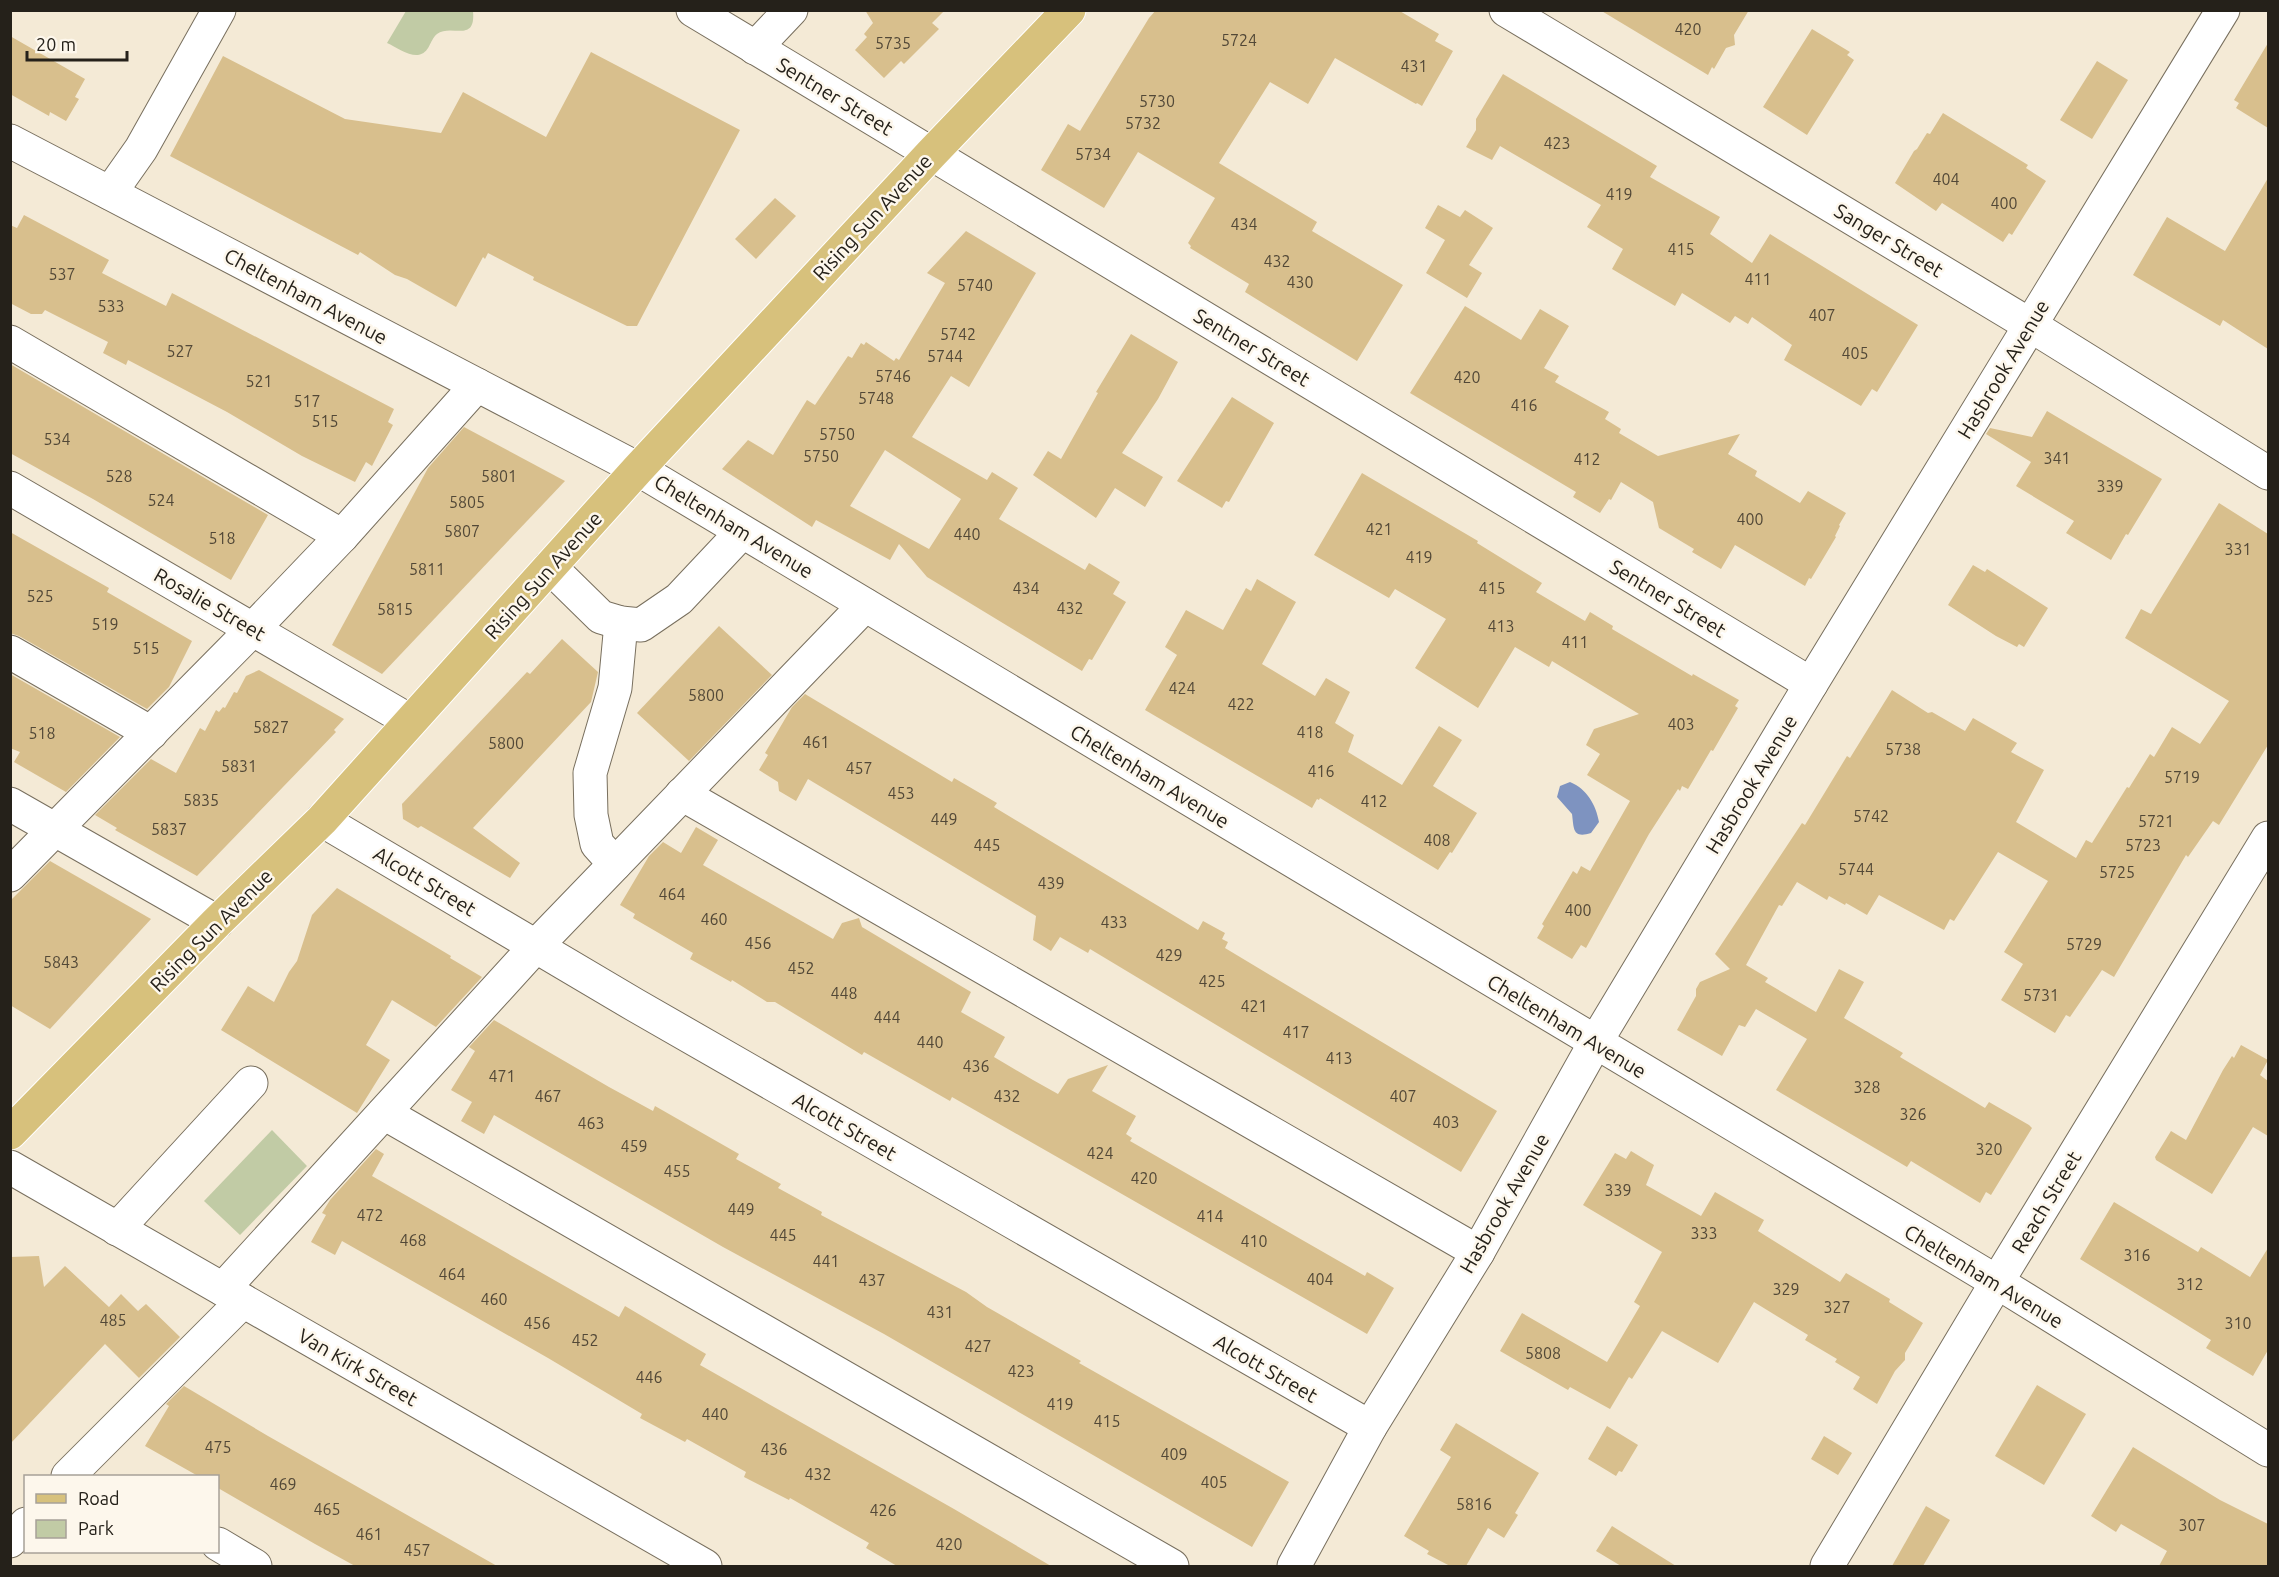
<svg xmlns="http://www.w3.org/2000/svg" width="2279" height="1577" viewBox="0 0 2279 1577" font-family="Ubuntu,sans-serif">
<rect width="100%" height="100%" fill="#f4ead6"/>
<g fill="#c1cba5">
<path d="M406,11H473C476,44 451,23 437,34C429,41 430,53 418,55C408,56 396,47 387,43Z"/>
<path d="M272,1130L307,1166L240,1235L204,1201Z"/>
</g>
<path fill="#7e93c0" d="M1570,782C1587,789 1596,805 1599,822L1591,833C1572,839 1574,828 1572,814L1557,797L1560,786Z"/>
<g fill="#d8bf8d" fill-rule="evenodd">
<path d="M865,10H945L932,23L939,29L904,64L901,61L884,78L855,50L867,37L864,34L873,23Z"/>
<path d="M1156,10H1398L1439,34L1435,41L1453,51L1422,106L1417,103L1416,104L1335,58L1308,104L1270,82L1219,163L1317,222L1312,231L1403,285L1357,361L1245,292L1249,284L1190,248L1191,246L1188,243L1215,198L1138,152L1104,208L1041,170L1068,124L1080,131L1149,18Z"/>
<path d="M1600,10H1749L1734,35L1735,45L1726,48L1714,69L1712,67L1708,75Z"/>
<path d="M1812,29L1850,52L1847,55L1854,60L1807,135L1763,107Z"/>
<path d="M10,36L85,79L75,97L79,99L66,121L50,112L49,116L10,94Z"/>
<path d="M2268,43V128L2236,108L2239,103L2234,100Z"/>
<path d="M591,52L740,130L637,326H627L533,280L534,277L488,253L485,259L483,257L456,307L407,279L395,275L360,252L358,255L170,156L223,56L345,119L441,133L463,92L546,137Z"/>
<path d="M2097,61L2128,80L2092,139L2060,120Z"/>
<path d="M1503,74L1657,166L1650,177L1720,217L1710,234L1752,263L1770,234L1918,325L1877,392L1872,389L1861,406L1784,360L1792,345L1752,317L1748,324L1735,316L1730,323L1682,293L1675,306L1612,269L1623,249L1587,227L1601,205L1500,146L1492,160L1466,147L1476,130V119Z"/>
<path d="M1943,113L2028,165L2026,168L2046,181L2012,235L2009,233L2003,242L1942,203L1936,211L1895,183L1914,151L1917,149L1927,133L1930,134Z"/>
<path d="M2268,178V349L2223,320L2220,326L2133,275L2167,217L2225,251Z"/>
<path d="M775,198L796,216L756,259L735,239Z"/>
<path d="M1438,205L1460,217L1465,210L1493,228L1469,265L1482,273L1467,298L1426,273L1445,240L1425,228Z"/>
<path d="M24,215L109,260L102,273L166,306L172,293L394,409L388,422L393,425L372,466L366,462L355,482L302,456L227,412L128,360L126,365L103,353L108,342L45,310L42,314H31L10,303V225L17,228Z"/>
<path d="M966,231L1036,273L969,387L951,376L912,437L987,480L992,472L1018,488L999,519L1085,570L1089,563L1120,582L1113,594L1126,602L1092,660L1089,659L1082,671L927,577L899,544L890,560L816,520L812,527L722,469L748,440L773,455L807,400L815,405L848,356L852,358L861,343L864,345L866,342L894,361L896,358L899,360L945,283L927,273ZM885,450L961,499L929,549L850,506Z"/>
<path d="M1465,306L1521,340L1540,309L1569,326L1544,368L1559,376L1555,382L1609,412L1605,419L1621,429L1619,433L1658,456L1740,434L1728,454L1757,471L1755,476L1800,503L1808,491L1846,513L1839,525L1840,526L1835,536L1836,537L1811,579L1809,578L1805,586L1735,545L1721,569L1692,552L1694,549L1659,528L1653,502L1621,482L1611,500L1609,499L1600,513L1573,497L1576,492L1410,393Z"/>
<path d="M1131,334L1178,362L1158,399L1122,453L1163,477L1145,507L1115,488L1096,518L1033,475L1048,451L1061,459L1098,393L1096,392Z"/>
<path d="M10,364L268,515L231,580L93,499L10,453Z"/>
<path d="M1232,397L1274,423L1229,502L1226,501L1222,508L1177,481Z"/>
<path d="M2047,411L2162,479L2128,535L2126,534L2111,560L2066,533L2074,521L2016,486L2031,462L1986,434L1990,428L2032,437Z"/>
<path d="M464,427L565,481L382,674L332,645L428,468Z"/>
<path d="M1362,473L1478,541L1477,543L1542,583L1536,592L1585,621L1590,612L1613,626L1612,629L1692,676L1693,674L1739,700L1735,706L1738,708L1713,751L1711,750L1688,789L1682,786L1680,791L1678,789L1649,834L1586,948L1581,945L1572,959L1537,938L1544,926L1542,924L1573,871L1577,874L1581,866L1590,871L1630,801L1587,775L1600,754L1586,745L1594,729L1639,714L1552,661L1549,667L1515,647L1478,708L1415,668L1446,619L1395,589L1389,598L1314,555Z"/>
<path d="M2219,503L2268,534V745L2219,825L2213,821L2188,857L2186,855L2114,977L2102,970L2070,1017L2066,1015L2055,1033L2001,1000L2023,964L2004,952L2048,881L1998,852L1954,921L1950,919L1944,930L1879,895L1867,915L1846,903L1845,905L1829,896L1827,900L1797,882L1782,906L1779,905L1746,965L1768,978L1765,982L1816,1012L1839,969L1864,982L1844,1018L1903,1053L1900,1057L1985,1108L1989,1102L2029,1125L2032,1128L1991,1195L1986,1192L1980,1203L1911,1161L1907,1167L1776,1090L1807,1039L1756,1009L1745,1027L1739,1025L1722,1056L1677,1030L1696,996V989L1700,982L1730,969L1715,954L1802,823L1805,825L1847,756L1850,758L1892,690L1928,713L1932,712L1965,731L1973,718L2017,743L2011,752L2044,770L2016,822L2076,858L2086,840L2092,843L2127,787L2129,788L2150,754L2154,757L2172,727L2200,744L2229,701L2125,638L2141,609L2151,614Z"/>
<path d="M10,532L109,588L107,592L192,641L169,687L147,709L19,636L10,633Z"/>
<path d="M1973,565L1985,572L1987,569L2048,608L2024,647L2019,644L2017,647L1996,636L1948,605Z"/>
<path d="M1257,579L1296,602L1262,664L1315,696L1326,678L1350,692L1335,723L1354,735L1348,752L1402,785L1439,726L1462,740L1433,786L1477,813L1452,853L1450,852L1438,870L1320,798L1319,800L1317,799L1312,808L1145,710L1177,655L1165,647L1186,610L1223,630L1246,588L1251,591Z"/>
<path d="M719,626L772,675L689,761L637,713Z"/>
<path d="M562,639L598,672L591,702L473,828L520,863L510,878L421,826L418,828L403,819L402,804L527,672L530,674Z"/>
<path d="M259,670L344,719L334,730L336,732L312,757L197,876L115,830L117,828L95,815L151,759L176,773L200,728L205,731L216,710L219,712L223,707L225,708L234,692L237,693L246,676Z"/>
<path d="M10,674L120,737L66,792L14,762L20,752L10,748Z"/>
<path d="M805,694L952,782L954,778L997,803L994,807L1198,930L1203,921L1225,933L1222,939L1228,942L1225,948L1497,1111L1461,1172L1090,949L1088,953L1060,937L1051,951L1033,940L1036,916L808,779L796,801L779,791L778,782L759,770L768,755L765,753L792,707Z"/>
<path d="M696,827L718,840L703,865L833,939L842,923L859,918L862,927L971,992L961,1012L1005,1037L994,1057L1033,1080L1058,1094L1068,1079L1108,1065L1092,1091L1136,1116L1126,1134L1132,1138L1130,1141L1365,1276L1367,1272L1394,1288L1367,1334L952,1097L950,1101L864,1052L862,1055L775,1002H767L732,980L731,982L690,959L693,953L633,918L635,914L620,905L649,856L663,842L681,853Z"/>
<path d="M50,861L151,919L50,1029L10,1005V901Z"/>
<path d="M337,888L451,956L450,958L482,977L436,1027L392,1000L366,1045L390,1060L357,1113L221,1030L248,986L274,1002L289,972L297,961L312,915Z"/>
<path d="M494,1020L609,1087L653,1111L655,1106L739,1154L736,1159L781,1184L778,1188L822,1212L821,1215L966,1292L987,1307L1081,1361L1079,1363L1289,1482L1252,1547L884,1334L723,1247L494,1115L484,1134L461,1121L472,1102L451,1090L475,1051L469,1047Z"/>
<path d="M2241,1045L2268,1060L2260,1075L2268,1081V1136L2253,1127L2212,1194L2156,1160L2155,1157L2171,1131L2186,1140L2223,1070L2232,1056L2234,1058Z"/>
<path d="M376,1149L384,1154L372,1176L619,1317L625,1306L706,1354L700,1365L954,1509L1051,1566H897L866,1548L869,1543L790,1498L789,1500L744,1477L746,1472L687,1439L685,1442L640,1418L642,1414L548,1358L342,1241L335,1255L311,1242L326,1215L322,1213L330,1200Z"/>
<path d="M1631,1151L1654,1165L1646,1185L1701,1216L1715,1192L1764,1220L1758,1231L1840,1282L1846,1273L1890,1299L1889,1302L1923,1323L1905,1353V1360L1895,1371L1877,1404L1853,1389L1860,1377L1835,1362L1837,1359L1805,1340L1808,1335L1754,1302L1718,1363L1662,1331L1632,1379L1629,1377L1610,1409L1570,1387L1568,1390L1500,1351L1522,1313L1607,1362L1640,1306L1634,1302L1662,1252L1583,1205L1615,1153L1626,1159Z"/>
<path d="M2114,1202L2198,1252L2201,1247L2250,1277L2268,1248V1350L2253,1376L2206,1348L2211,1340L2080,1259Z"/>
<path d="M39,1256L44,1287L65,1266L109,1307L121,1294L138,1311L146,1304L180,1337L139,1378L105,1344L10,1444V1257Z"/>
<path d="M2037,1385L2086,1414L2044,1485L1995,1456Z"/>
<path d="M184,1386L268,1436L497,1566H355L315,1544L218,1488V1476H198L145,1446L169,1406L166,1404Z"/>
<path d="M1456,1423L1539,1473L1515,1513L1518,1515L1504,1538L1488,1528L1466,1566H1450L1427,1554L1429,1551L1404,1536L1451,1457L1440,1450Z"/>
<path d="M1607,1426L1638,1445L1622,1472L1619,1471L1616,1476L1588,1459Z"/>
<path d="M1824,1436L1852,1453L1838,1475L1811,1459Z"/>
<path d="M2133,1447L2220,1500L2268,1524V1566H2159L2167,1551L2121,1524L2116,1532L2091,1516Z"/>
<path d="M1926,1506L1950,1520L1923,1566H1892Z"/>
<path d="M1612,1526L1676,1566H1621L1596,1551Z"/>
</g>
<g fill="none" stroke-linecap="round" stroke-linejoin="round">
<defs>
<g id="minor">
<path d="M693,10L1811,684"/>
<path d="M1506,10L2030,325L2268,473"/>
<path d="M755,48L791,10"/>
<path d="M10,141L638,469L1997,1282L2268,1450"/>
<path d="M110,193L141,149L219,10"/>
<path d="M10,342L342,536"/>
<path d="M10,488L410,721"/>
<path d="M550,567L601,617L621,623L641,625L679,599L742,532"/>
<path d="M10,652L151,733"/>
<path d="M682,794L1478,1252"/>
<path d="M10,804L217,922"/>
<path d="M322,820L635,1005L1370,1427"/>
<path d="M615,864L597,844L591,815L590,773L615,688L621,623"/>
<path d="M10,875L253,629L342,536L477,385"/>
<path d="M384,1113L1172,1566"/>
<path d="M10,1167L705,1566"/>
<path d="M117,1229L251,1083"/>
<path d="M223,1289L536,946L865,605"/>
<path d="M68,1476L243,1301"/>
<path d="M10,1541L26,1524"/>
<path d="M218,1544L255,1566"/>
<path d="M1294,1566L1370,1427L1478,1252L1595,1043L1811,684L2223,10"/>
<path d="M1827,1566L1997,1282L2268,838"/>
</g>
<path id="major" d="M10,1133L217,922L322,820L638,469L931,154L1069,10"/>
</defs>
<use href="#minor" stroke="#786f5e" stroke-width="35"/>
<use href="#major" stroke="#fff" stroke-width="35"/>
<use href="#minor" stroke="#fff" stroke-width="33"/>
<use href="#major" stroke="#d7c17c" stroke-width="33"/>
</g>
<g text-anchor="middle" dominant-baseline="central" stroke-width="5" stroke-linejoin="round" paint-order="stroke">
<g font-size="16" fill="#524837">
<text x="1688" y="29">420</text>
<text x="1239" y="40">5724</text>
<text x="893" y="43">5735</text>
<text x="1414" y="66">431</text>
<text x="1157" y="101">5730</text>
<text x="1143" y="123">5732</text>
<text x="1557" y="143">423</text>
<text x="1093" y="154">5734</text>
<text x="1946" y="179">404</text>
<text x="1619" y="194">419</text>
<text x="2004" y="203">400</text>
<text x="1244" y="224">434</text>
<text x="1681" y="249">415</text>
<text x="1277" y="261">432</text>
<text x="62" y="274">537</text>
<text x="1758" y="279">411</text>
<text x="1300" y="282">430</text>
<text x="975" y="285">5740</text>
<text x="111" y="306">533</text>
<text x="1822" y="315">407</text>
<text x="958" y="334">5742</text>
<text x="180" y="351">527</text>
<text x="1855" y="353">405</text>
<text x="945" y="356">5744</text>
<text x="893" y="376">5746</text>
<text x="1467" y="377">420</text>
<text x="259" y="381">521</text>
<text x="876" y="398">5748</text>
<text x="307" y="401">517</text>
<text x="1524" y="405">416</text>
<text x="325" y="421">515</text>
<text x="837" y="434">5750</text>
<text x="57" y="439">534</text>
<text x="821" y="456">5750</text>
<text x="2057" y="458">341</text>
<text x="1587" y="459">412</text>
<text x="119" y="476">528</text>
<text x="499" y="476">5801</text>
<text x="2110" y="486">339</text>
<text x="161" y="500">524</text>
<text x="467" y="502">5805</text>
<text x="1750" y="519">400</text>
<text x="1379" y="529">421</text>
<text x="462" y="531">5807</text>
<text x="967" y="534">440</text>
<text x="222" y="538">518</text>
<text x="2238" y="549">331</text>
<text x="1419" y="557">419</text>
<text x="427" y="569">5811</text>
<text x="1026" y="588">434</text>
<text x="1492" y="588">415</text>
<text x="40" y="596">525</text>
<text x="1070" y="608">432</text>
<text x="395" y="609">5815</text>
<text x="105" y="624">519</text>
<text x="1501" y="626">413</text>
<text x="1575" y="642">411</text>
<text x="146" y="648">515</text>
<text x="1182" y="688">424</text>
<text x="706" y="695">5800</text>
<text x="1241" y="704">422</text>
<text x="1681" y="724">403</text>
<text x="271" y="727">5827</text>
<text x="1310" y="732">418</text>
<text x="42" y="733">518</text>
<text x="816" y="742">461</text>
<text x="506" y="743">5800</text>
<text x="1903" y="749">5738</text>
<text x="239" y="766">5831</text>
<text x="859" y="768">457</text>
<text x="1321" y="771">416</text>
<text x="2182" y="777">5719</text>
<text x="901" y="793">453</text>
<text x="201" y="800">5835</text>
<text x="1374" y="801">412</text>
<text x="1871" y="816">5742</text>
<text x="944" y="819">449</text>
<text x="2156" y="821">5721</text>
<text x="169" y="829">5837</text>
<text x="1437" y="840">408</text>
<text x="987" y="845">445</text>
<text x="2143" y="845">5723</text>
<text x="1856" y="869">5744</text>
<text x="2117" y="872">5725</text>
<text x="1051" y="883">439</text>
<text x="672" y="894">464</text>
<text x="1578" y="910">400</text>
<text x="714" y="919">460</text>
<text x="1114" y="922">433</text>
<text x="758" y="943">456</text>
<text x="2084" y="944">5729</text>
<text x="1169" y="955">429</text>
<text x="61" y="962">5843</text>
<text x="801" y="968">452</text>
<text x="1212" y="981">425</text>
<text x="844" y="993">448</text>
<text x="2041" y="995">5731</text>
<text x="1254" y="1006">421</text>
<text x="887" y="1017">444</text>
<text x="1296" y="1032">417</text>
<text x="930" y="1042">440</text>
<text x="1339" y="1058">413</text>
<text x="976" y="1066">436</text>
<text x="502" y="1076">471</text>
<text x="1867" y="1087">328</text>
<text x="548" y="1096">467</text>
<text x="1007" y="1096">432</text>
<text x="1403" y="1096">407</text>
<text x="1913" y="1114">326</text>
<text x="1446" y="1122">403</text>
<text x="591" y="1123">463</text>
<text x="634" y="1146">459</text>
<text x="1989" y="1149">320</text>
<text x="1100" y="1153">424</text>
<text x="677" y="1171">455</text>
<text x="1144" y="1178">420</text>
<text x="1618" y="1190">339</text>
<text x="741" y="1209">449</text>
<text x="370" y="1215">472</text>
<text x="1210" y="1216">414</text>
<text x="1704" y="1233">333</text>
<text x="783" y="1235">445</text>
<text x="413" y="1240">468</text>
<text x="1254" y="1241">410</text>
<text x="2137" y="1255">316</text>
<text x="826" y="1261">441</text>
<text x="452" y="1274">464</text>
<text x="1320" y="1279">404</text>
<text x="872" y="1280">437</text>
<text x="2190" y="1284">312</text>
<text x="1786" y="1289">329</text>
<text x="494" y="1299">460</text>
<text x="1837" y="1307">327</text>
<text x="940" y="1312">431</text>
<text x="113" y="1320">485</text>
<text x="537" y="1323">456</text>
<text x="2238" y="1323">310</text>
<text x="585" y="1340">452</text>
<text x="978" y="1346">427</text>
<text x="1543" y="1353">5808</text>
<text x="1021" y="1371">423</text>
<text x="649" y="1377">446</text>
<text x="1060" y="1404">419</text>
<text x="715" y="1414">440</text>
<text x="1107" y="1421">415</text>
<text x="218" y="1447">475</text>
<text x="774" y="1449">436</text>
<text x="1174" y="1454">409</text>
<text x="818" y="1474">432</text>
<text x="1214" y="1482">405</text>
<text x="283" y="1484">469</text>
<text x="1474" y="1504">5816</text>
<text x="327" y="1509">465</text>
<text x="883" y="1510">426</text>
<text x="2192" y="1525">307</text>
<text x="369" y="1534">461</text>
<text x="949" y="1544">420</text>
<text x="417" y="1550">457</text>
</g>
<g font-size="20" fill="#25211a" stroke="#fdf7ec">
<text transform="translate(835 96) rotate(31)">Sentner Street</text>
<text transform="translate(872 217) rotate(-47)">Rising Sun Avenue</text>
<text transform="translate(1889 240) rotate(31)">Sanger Street</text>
<text transform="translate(306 296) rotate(28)">Cheltenham Avenue</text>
<text transform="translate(1252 347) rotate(31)">Sentner Street</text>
<text transform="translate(2003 369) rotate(-59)">Hasbrook Avenue</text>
<text transform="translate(734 526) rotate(31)">Cheltenham Avenue</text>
<text transform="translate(543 575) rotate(-48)">Rising Sun Avenue</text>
<text transform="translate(1668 598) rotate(31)">Sentner Street</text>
<text transform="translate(210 604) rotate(30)">Rosalie Street</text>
<text transform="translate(1150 776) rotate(31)">Cheltenham Avenue</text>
<text transform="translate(1751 784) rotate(-59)">Hasbrook Avenue</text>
<text transform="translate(425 881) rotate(31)">Alcott Street</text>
<text transform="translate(211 930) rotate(-45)">Rising Sun Avenue</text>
<text transform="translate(1567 1026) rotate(31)">Cheltenham Avenue</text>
<text transform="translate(845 1126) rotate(30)">Alcott Street</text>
<text transform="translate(2046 1202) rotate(-59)">Reach Street</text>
<text transform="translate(1504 1203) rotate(-60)">Hasbrook Avenue</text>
<text transform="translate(1984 1276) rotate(31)">Cheltenham Avenue</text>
<text transform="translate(358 1367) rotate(30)">Van Kirk Street</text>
<text transform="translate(1266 1368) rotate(30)">Alcott Street</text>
</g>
</g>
<rect width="2279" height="1577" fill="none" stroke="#25211a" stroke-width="24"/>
<rect x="24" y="1475" width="195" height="78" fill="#fdf7ec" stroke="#a7a198" stroke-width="1.5"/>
<rect x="36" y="1494" width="30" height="9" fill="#d7c17c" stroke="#a7a198" stroke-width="1.5"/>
<text x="78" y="1505" font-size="18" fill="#25211a">Road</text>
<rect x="36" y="1520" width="30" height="18" fill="#c1cba5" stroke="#a7a198" stroke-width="1.5"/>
<text x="78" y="1535" font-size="18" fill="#25211a">Park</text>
<path d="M27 51v9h100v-9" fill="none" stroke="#25211a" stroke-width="3"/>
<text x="36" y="51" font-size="18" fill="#25211a" stroke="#fdf7ec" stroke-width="4.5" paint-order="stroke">20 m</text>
</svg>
